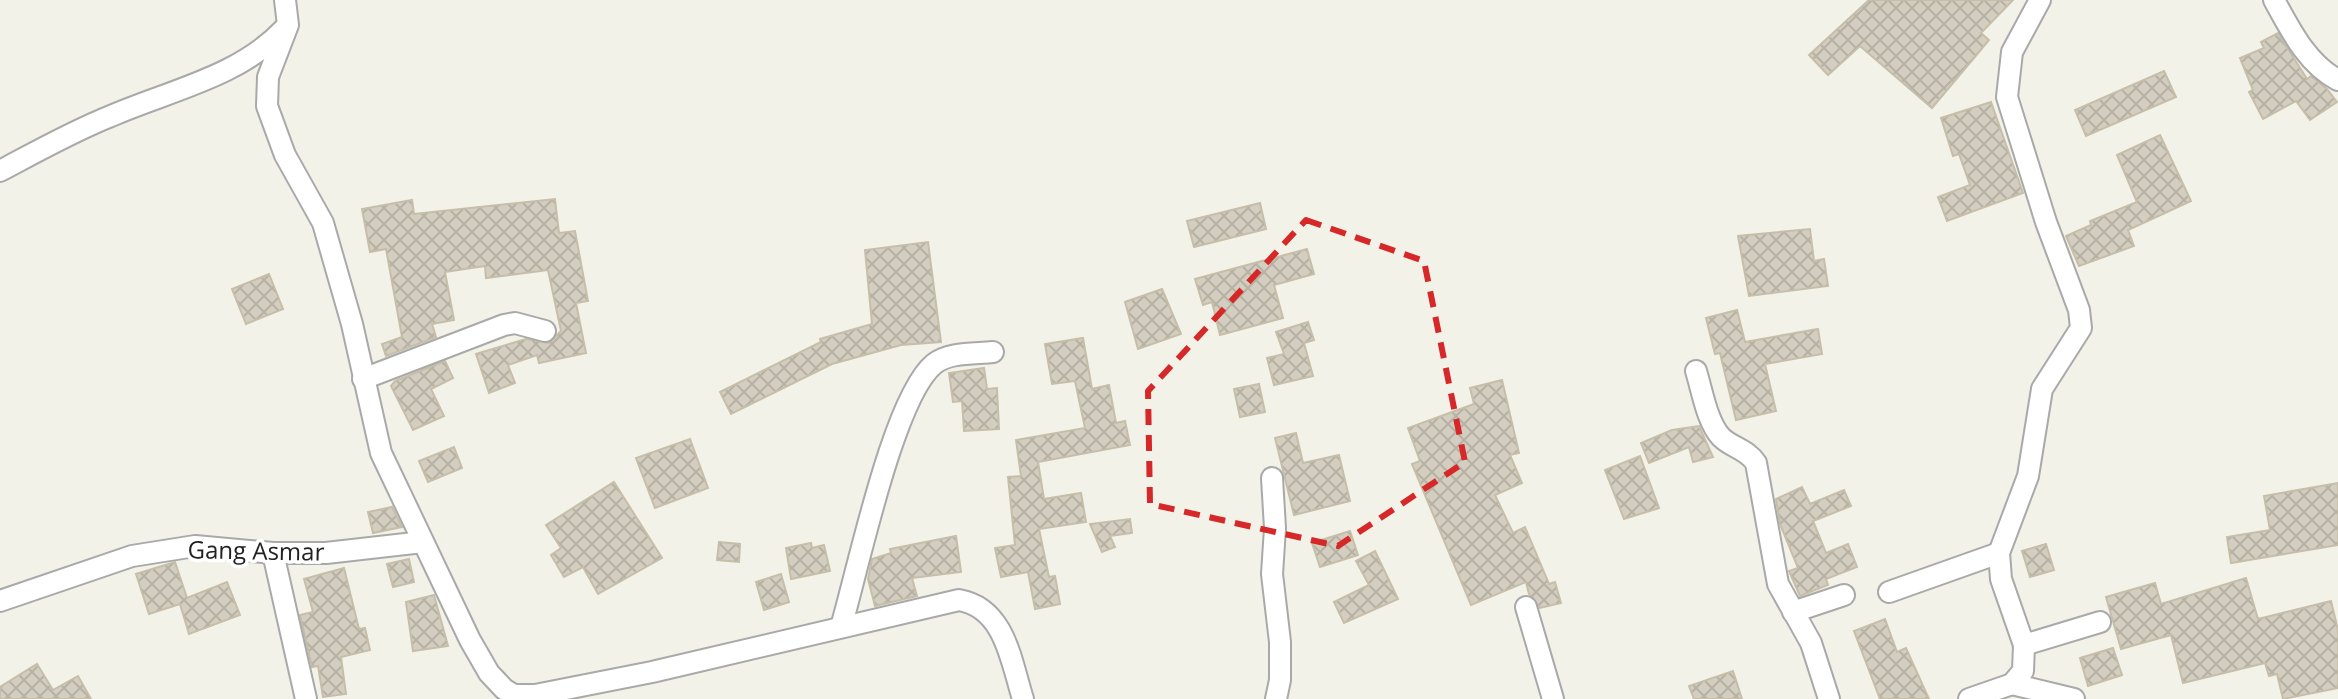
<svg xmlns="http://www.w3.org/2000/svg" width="2338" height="699" viewBox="0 0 2338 699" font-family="'Open Sans',sans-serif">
<defs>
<pattern id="building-cross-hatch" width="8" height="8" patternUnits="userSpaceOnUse" patternTransform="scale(2)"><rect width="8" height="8" fill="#d3cec0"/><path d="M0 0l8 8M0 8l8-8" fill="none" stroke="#b5b1a5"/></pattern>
</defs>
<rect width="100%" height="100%" fill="#f3f2e8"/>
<g fill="url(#building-cross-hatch)" stroke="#c6bea8" stroke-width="2">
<path d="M1869,0H2013L1981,33L1989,40L1932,108L1860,46L1828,75L1809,55Z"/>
<path d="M2278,33L2307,79L2311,76L2327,89L2337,102L2310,120L2296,101L2263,119L2249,92L2253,90L2240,58L2264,48L2261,42Z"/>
<path d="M2164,71L2176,97L2086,136L2075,110Z"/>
<path d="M1991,102L2023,193L1947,221L1938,197L1970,185L1959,154L1953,156L1941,118Z"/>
<path d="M2160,135L2191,201L2128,230L2134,246L2079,266L2066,236L2091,225L2090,221L2137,202L2117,155Z"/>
<path d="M555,199L559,233L575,231L588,301L576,303L586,353L539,363L537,355L508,365L515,383L489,393L476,354L526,339L549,343L561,331L548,270L486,278L485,266L445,272L454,320L432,324L436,337L386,356L382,344L402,337L386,249L370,252L362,209L412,200L414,214Z"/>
<path d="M1260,203L1266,229L1194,247L1187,221Z"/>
<path d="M1810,229L1814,261L1824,259L1828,286L1749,296L1738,236Z"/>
<path d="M928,242L941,342L901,345L832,364L731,414L720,392L821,342L820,339L872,324L865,250Z"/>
<path d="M1307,249L1314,274L1274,285L1283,318L1220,335L1212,302L1203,305L1195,279Z"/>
<path d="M269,274L283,309L246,324L232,289Z"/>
<path d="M1162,289L1181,334L1138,349L1125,302Z"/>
<path d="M1737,310L1745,342L1818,329L1822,354L1765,364L1776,411L1736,420L1720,353L1715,354L1706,318Z"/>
<path d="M1308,322L1314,340L1304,343L1313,376L1274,385L1267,358L1284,354L1276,332Z"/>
<path d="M1083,338L1092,389L1109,385L1116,423L1125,421L1130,445L1038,462L1044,499L1081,493L1086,522L1039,529L1049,577L1055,576L1060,604L1035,609L1028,572L1001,577L995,548L1015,545L1008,477L1021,476L1016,440L1085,428L1075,381L1052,384L1045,344Z"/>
<path d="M445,361L453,378L431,389L444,416L413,430L391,386L395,381Z"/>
<path d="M984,368L987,389L997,388L999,429L964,431L962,401L953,402L949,373Z"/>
<path d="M1502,380L1519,453L1510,455L1522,483L1495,495L1513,533L1525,527L1549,584L1555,582L1561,603L1540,608L1529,594L1526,582L1471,605L1412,464L1420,461L1408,428L1474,404L1470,388Z"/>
<path d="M1259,384L1265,412L1240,417L1234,389Z"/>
<path d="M1699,426L1713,457L1693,462L1689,447L1649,463L1641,443L1672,430Z"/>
<path d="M1296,433L1303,463L1339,455L1350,501L1294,515L1275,438Z"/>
<path d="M690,439L708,488L655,508L636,458Z"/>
<path d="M454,447L462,468L428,482L419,461Z"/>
<path d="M1640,456L1659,508L1624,519L1605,470Z"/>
<path d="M614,482L662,558L598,594L583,567L564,577L551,555L561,548L546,525Z"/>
<path d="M2338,483V545L2231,563L2227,537L2270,530L2264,496Z"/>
<path d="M1802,487L1810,504L1844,490L1851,506L1813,521L1826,553L1848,544L1857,567L1826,579L1828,585L1800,596L1789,571L1798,568L1780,524L1776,499Z"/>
<path d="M392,507L402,527L373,533L368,512Z"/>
<path d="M1130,519L1132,533L1110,536L1115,547L1102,552L1090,524Z"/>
<path d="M1350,531L1358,555L1320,567L1312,543Z"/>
<path d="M956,536L961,572L912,578L917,596L875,606L868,579L872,559L891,553L890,549Z"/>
<path d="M719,542L740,544L739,562L717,560Z"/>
<path d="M811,543L812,548L824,545L830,571L791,579L786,548Z"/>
<path d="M2046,544L2054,570L2030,577L2022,551Z"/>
<path d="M1375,551L1398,599L1344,623L1334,602L1369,585L1356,561Z"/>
<path d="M409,559L414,582L393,587L387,564Z"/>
<path d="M175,562L187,598L227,582L240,615L189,634L180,604L149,614L136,574Z"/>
<path d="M344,568L359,629L365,628L370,650L341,657L346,694L323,697L318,666L312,667L300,615L313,612L304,579Z"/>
<path d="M781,574L789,602L764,610L756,582Z"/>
<path d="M2246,578L2258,619L2331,601L2338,630V688L2283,699L2277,674L2269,676L2265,663L2183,683L2171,635L2121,649L2106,597L2155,583L2161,604Z"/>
<path d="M434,595L448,646L413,651L406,602Z"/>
<path d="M1885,619L1897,652L1906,648L1929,699H1880L1854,631Z"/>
<path d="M2113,648L2122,675L2088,686L2080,658Z"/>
<path d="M37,664L53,690L78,676L91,699H0V687Z"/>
<path d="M1733,671L1742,699H1694L1689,686Z"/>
</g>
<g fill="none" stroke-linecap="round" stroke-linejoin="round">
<defs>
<g id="minor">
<path d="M285,0L288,25L268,77L267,106L285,155L323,223L352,324L381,453L470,640L489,673L504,689L514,695H535L652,672L959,600C1005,608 1011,661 1023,699"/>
<path d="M2274,0C2290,29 2307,64 2338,80"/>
<path d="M0,171C36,152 73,131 111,116C171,90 239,77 285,28"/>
<path d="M1696,371C1702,390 1707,422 1721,437C1732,448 1747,449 1756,463L1778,584L1811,643L1829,699"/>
<path d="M363,379L504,325L515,323L545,331"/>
<path d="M1272,478L1275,528L1272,574L1280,642V680L1276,699"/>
<path d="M273,553L306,699"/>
<path d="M1889,592L1999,553"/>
<path d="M0,601L132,556L195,546L273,553H326L423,542"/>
<path d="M1526,607L1553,699"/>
<path d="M1793,612L1844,595"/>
<path d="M841,627C858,570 893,398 934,364C949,352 974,354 993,352"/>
<path d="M2024,645L2100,622"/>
<path d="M2012,684L2074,699"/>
<path d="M1969,699L2012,684L2023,671L2024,645L2001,579L1999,553L2028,476L2042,389L2081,328L2079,310L2046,222L2007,97L2012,52L2040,0"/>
</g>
</defs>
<use href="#minor" stroke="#a9a9a9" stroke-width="24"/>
<use href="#minor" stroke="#fff" stroke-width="20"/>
</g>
<path fill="none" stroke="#d62828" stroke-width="6" stroke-dasharray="16 10" stroke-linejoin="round" d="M1306,220L1424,261L1465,462L1338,546L1150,504L1148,391Z"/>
<g text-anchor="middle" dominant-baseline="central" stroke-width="7" stroke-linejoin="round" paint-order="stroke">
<g font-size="24" fill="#222" stroke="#fff">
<text transform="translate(256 550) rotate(1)">Gang Asmar</text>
</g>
</g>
</svg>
